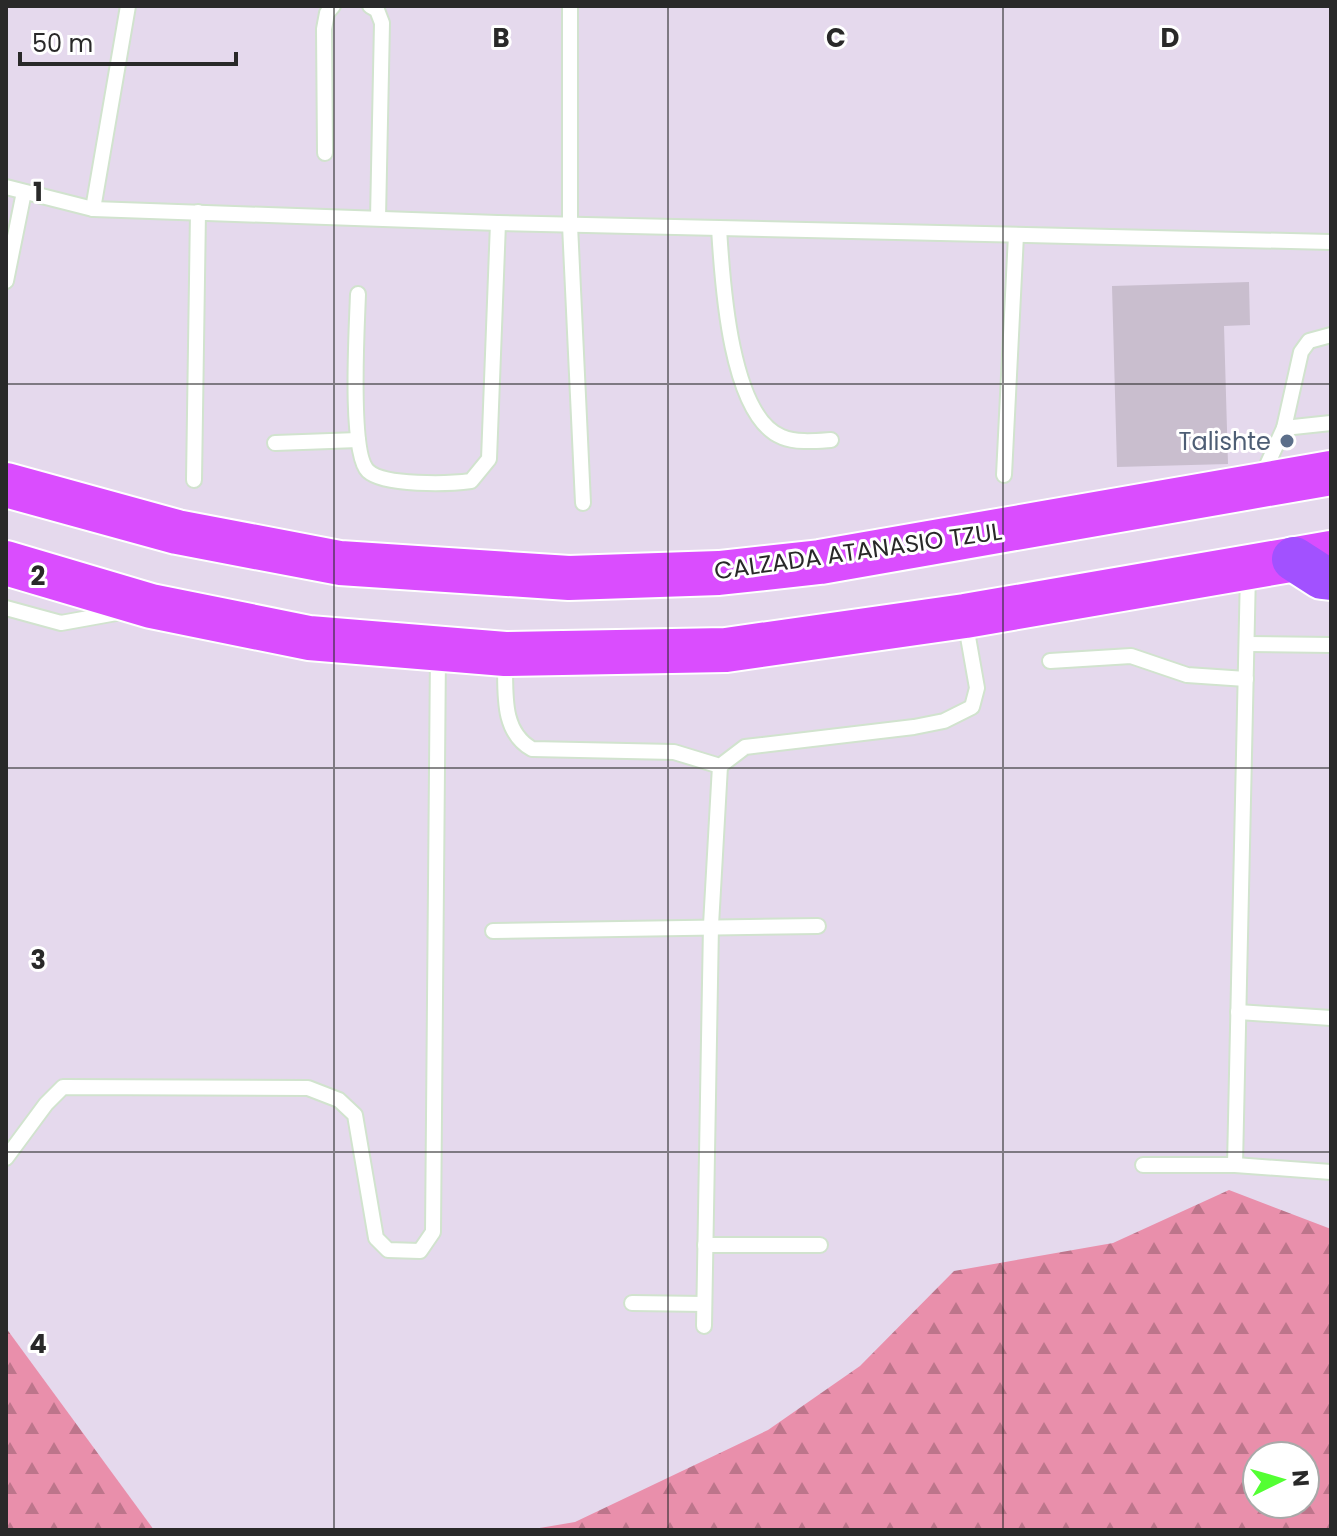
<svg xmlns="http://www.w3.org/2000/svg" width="1337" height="1536" viewBox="0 0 1337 1536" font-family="Poppins,sans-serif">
<defs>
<pattern id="forest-firs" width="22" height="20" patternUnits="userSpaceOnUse" patternTransform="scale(2)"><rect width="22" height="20" fill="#e98fab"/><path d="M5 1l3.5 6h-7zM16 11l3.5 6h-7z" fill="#bd758b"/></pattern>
</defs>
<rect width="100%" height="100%" fill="#e5d9ed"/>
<g fill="url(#forest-firs)" fill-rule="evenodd">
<path d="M1229,1190L1331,1229V1530H528L575,1522L768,1430L860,1366L954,1271L1113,1243ZM1257,1456H1305V1504H1257Z"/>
<path d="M6,1328L154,1530H6Z"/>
</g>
<path fill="#c9bece" d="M1249,282L1250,325L1224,326L1228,464L1117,467L1112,286Z"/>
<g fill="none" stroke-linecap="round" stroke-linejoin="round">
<defs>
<g id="lane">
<path d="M370,6L377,10L382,23L378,218"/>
<path d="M570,6V225L583,503"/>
<path d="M325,153L324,29L327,13L333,6"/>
<path d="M6,187L93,209L498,223L1331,242"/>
<path d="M93,209L128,6"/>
<path d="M719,228C722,276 729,416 782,437C796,443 816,441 831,440"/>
<path d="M6,281L24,192"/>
<path d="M358,294C357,326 349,453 368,471C384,486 449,484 471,481L489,459L498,223"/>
<path d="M1284,428L1331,423"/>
<path d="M275,443L358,440"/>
<path d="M1004,475L1016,235"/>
<path d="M1262,476L1284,428L1301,352L1309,341L1331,335"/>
<path d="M194,480L198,212"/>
<path d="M6,608L61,623L122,612"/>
<path d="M1247,644L1331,645"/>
<path d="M505,658C506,690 500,731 532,749L674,752L720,766L745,747L914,727L944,721L972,707L977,688L965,620"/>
<path d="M1050,661L1131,656L1187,675L1246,679"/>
<path d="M493,931L818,926"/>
<path d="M1238,1012L1331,1018"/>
<path d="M6,1158L46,1104L63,1087L308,1088L339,1100L355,1115L376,1238L388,1250L420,1251L433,1232L438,652"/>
<path d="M1143,1165H1235L1331,1172"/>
<path d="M1235,1165L1248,572"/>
<path d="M705,1245H820"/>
<path d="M632,1303L704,1304"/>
<path d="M704,1326L711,925L720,766"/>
</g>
<g id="primary">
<path d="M6,485L177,532L340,563L569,578L719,573L820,562L1331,473"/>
<path d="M6,563L151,606L309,638L505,654L726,650L965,616L1331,553"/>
</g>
<path id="highway" d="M1294,559L1322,577L1331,578"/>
</defs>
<use href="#lane" stroke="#d1e3ce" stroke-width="18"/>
<use href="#primary" stroke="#fff" stroke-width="48"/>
<use href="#highway" stroke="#fff" stroke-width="48"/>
<use href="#lane" stroke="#fff" stroke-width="14"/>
<use href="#primary" stroke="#da4dfe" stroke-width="44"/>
<use href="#highway" stroke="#a251ff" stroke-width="44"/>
</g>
<path fill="none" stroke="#292929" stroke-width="2" stroke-opacity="0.55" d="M334,6V1530M668,6V1530M1003,6V1530M6,384H1331M6,768H1331M6,1152H1331"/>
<circle fill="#5c6f8a" stroke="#fff" stroke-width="3" cx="1287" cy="441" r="8"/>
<g text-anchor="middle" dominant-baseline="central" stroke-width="6" stroke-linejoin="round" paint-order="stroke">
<g font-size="24" fill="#4e5e75" stroke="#fff" text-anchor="end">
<text x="1271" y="441">Talishte</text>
</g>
<g font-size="24" fill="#292929" stroke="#fff">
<text transform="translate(858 551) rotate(-8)">CALZADA ATANASIO TZUL</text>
</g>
</g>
<g font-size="26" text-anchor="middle" font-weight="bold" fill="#292929" stroke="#fff" stroke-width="6" stroke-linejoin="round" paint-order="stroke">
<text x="501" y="47">B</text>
<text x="836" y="47">C</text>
<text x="1170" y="47">D</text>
<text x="38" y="201">1</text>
<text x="38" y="585">2</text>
<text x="38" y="969">3</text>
<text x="38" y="1353">4</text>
</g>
<rect width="1337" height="1536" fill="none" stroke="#292929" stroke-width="16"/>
<g transform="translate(1281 1480) rotate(85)"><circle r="38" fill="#ffffff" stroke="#a9a9a9" stroke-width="2"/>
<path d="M0-6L14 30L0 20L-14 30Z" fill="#53ff33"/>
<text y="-12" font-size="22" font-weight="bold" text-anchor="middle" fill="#292929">N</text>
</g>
<path d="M20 52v12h216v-12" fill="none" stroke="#292929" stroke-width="4"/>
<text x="32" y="52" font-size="24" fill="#292929" stroke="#ffffff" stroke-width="6" paint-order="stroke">50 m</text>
</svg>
